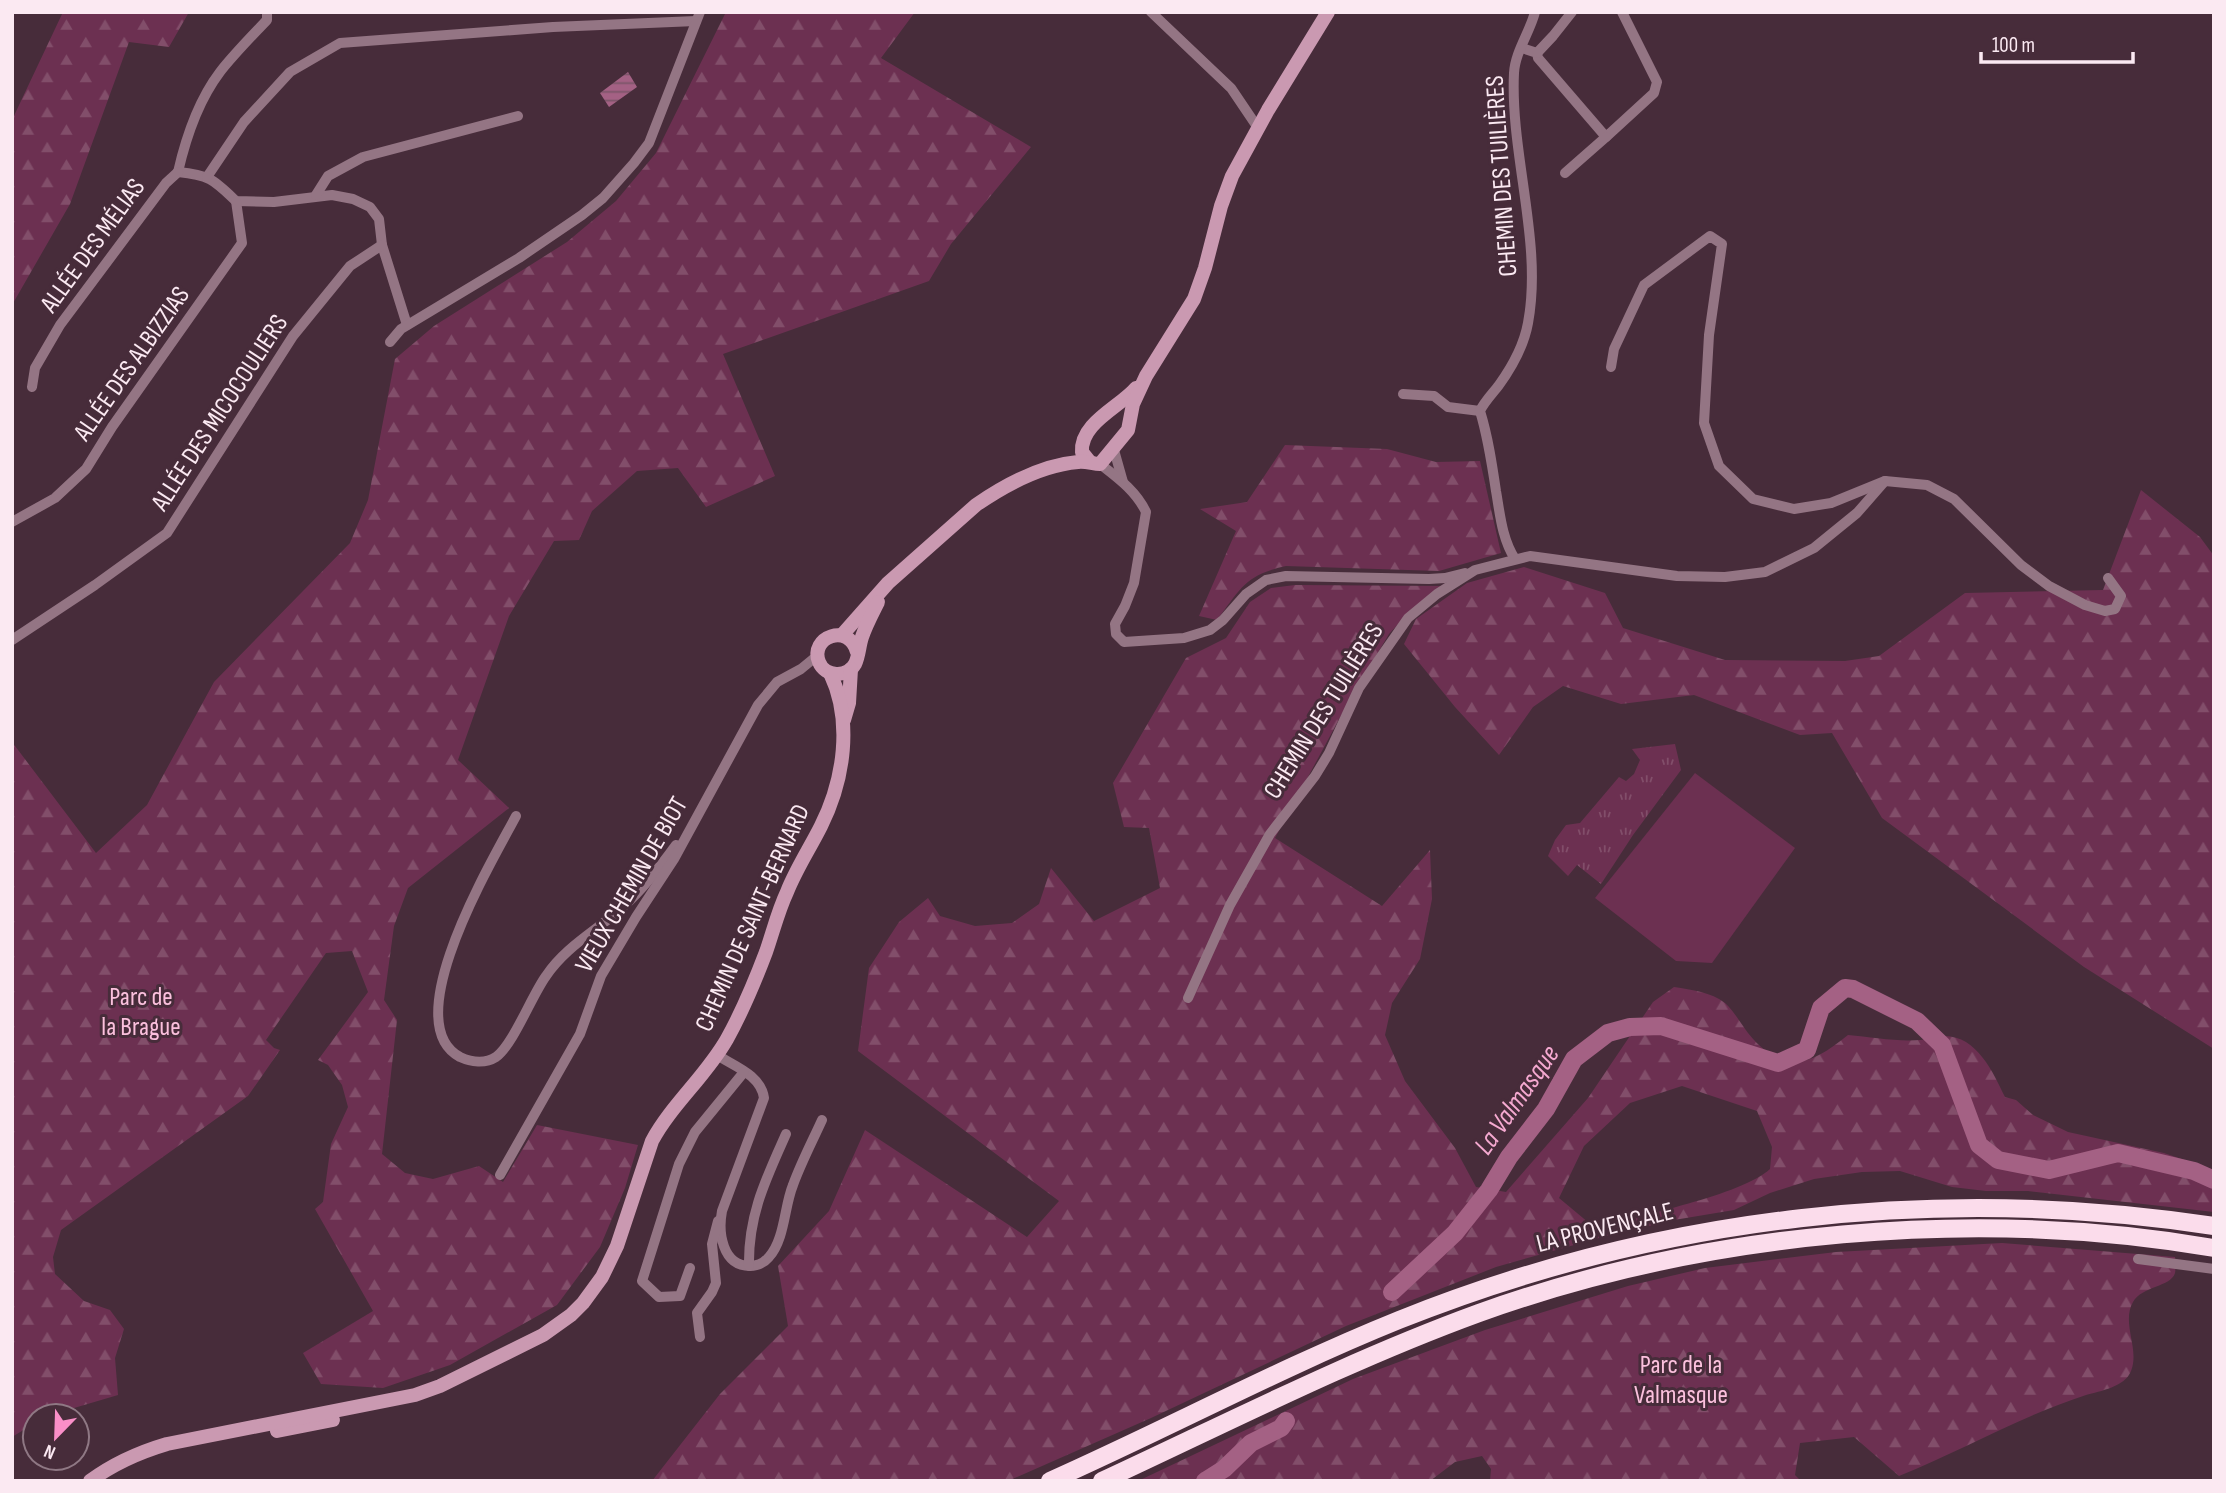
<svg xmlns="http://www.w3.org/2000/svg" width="2226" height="1493" viewBox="0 0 2226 1493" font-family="'Sofia Sans Condensed',sans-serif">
<defs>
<pattern id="grass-tufts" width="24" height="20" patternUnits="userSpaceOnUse" patternTransform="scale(1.75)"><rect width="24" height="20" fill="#6c3051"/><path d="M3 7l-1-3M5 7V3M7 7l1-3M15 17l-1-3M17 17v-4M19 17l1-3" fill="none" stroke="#824e6a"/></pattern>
<pattern id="forest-firs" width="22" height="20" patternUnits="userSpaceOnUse" patternTransform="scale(1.75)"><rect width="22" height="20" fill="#6c3051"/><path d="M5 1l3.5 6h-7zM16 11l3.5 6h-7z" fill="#824e6a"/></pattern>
<pattern id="water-rules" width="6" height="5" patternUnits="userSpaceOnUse" patternTransform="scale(1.75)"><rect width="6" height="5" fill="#a46184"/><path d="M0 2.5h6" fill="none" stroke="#7c5569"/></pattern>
</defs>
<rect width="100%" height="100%" fill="#472c3a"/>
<path fill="url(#grass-tufts)" d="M1675,744L1681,770L1633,835L1601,884L1577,865L1568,876L1548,856L1555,840L1566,825L1580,823L1619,777L1626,781L1634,774L1640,760L1632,749Z"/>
<g fill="url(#forest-firs)" fill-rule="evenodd">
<path d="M63,12H189L169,47L129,42L70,204L12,305V120Z"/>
<path d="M726,12H915L881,58L1031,147L951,244L929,281L723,354L775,476L706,507L678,468L637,471L592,511L579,540L554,541L509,616L458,760L509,808L408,888L394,926L384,1000L397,1020L382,1154L405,1173L433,1179L479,1166L503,1182L537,1125L638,1145L625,1188L600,1247L557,1305L450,1365L383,1388L321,1384L303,1353L373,1311L315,1209L323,1202L331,1144L348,1107L342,1085L328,1065L318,1060L368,992L352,951L326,953L266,1040L274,1048L280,1050L248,1096L61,1230L53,1257L55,1274L84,1301L110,1310L124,1329L115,1358L118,1395L47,1416H35V1423L12,1437V742L96,853L147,805L214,682L350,543L368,500L395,359L434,326L567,242L616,201L656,153Z"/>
<path d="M1285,445L1387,449L1436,462L1480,461L1501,553L1439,571L1286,566C1245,575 1241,588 1217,620L1199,616L1236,531L1200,509L1247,502Z"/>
<path d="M2141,490L2200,537L2214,556V1049L2084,967L1882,818L1832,733L1800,735L1694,695L1621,704L1563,686L1533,707L1499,755L1455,707L1404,644L1416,619L1467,583L1524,567L1605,593L1623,628L1725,660L1845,661L1879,656L1965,593L2103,590Z"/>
<path d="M1295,585L1442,586L1412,609L1389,634L1350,699L1275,838L1382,906L1430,850L1432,899L1420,959L1392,1003L1385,1035L1405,1081L1455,1148L1476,1187L1506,1192L1588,1098L1653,1002L1674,987C1692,990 1711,992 1725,1003C1734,1011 1741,1024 1748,1033C1783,1076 1810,1066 1848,1035C1871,1037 1897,1042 1920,1040C1927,1040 1934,1036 1942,1036C1976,1034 1993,1072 2005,1097L2016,1100L2033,1115L2068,1132L2164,1153L2214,1170V1212L2028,1191H1986L1952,1187L1900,1171L1862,1172L1814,1179L1770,1193L1734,1210L1674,1220L1599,1238L1496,1267L1346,1326L1151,1418L1008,1481H652L720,1394L788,1326L778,1266L829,1211L865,1130L1027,1237L1059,1201L858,1051L869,968L899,922L928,898L940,916L975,926L1012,923L1039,904L1051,868L1094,921L1160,888L1149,828L1124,827L1113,783L1186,658L1226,638L1250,602L1271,588ZM1682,1086L1757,1111L1772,1147L1770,1169C1742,1195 1637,1216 1595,1228L1559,1198L1584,1146L1630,1103Z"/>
<path d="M2002,1243L2175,1257C2175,1261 2176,1268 2175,1273C2171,1287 2142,1286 2133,1302C2121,1323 2140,1349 2131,1371C2125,1387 2100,1391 2086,1395C2021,1416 1961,1451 1899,1476L1854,1437L1800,1443L1795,1475L1801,1481H1490L1491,1469L1482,1456L1455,1462L1430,1481H1138L1353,1379L1485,1330L1628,1286L1705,1268L1836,1252Z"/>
</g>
<path fill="#6c3051" d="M1695,773L1795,848L1712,963L1676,961L1595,898Z"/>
<path fill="url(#water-rules)" d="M628,72L637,87L609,107L600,93Z"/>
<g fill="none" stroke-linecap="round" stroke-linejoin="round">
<g stroke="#a46184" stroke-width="18">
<path d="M1392,1292L1455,1233L1489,1190L1509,1157L1546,1109L1574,1059L1608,1033L1630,1027L1661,1026L1778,1063L1807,1050L1821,1008L1845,988L1853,989L1917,1021L1942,1045L1979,1145L1998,1160L2049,1170L2118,1153L2194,1171L2214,1180"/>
<path d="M1205,1481L1224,1469L1251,1443L1281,1428L1286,1421"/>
</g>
<g stroke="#947584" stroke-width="10">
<path d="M1151,12L1231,88L1258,128"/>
<path d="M1522,48L1537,53L1538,58L1606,137L1654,93L1657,82L1622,12"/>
<path d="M1537,53L1553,36L1572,12"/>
<path d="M178,172C210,175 214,180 236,201L274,202L332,195L353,199L370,207L379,219L382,245L407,325"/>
<path d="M178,172C186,137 198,101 220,72C234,54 251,37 267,20V12"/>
<path d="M1565,173L1606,137"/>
<path d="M207,177L244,122L290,72L340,43L553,27L696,21"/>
<path d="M316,195L328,176L363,157L518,116"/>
<path d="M390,342L401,329L519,258L582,215L603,198L634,163L649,143L700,12"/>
<path d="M1611,367L1614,349L1644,285L1710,236L1722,244L1709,335L1704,423L1719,466L1753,499L1794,509L1831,503L1885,481L1927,485L1954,499L2021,565L2049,586L2085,605L2105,611L2115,609L2121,596L2108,578"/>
<path d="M32,387L35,368L60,325L166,183L178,172"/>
<path d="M1403,394L1434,396L1448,407L1480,411"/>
<path d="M1114,450L1123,482"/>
<path d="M1100,464C1118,478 1136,491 1146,512L1134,583L1125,606L1115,624L1116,634L1124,642L1184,638L1210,630L1223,620L1246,594L1266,580L1286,576L1429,579L1445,578L1465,573"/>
<path d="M12,522L55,498L86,469L112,427L242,243L236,201"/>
<path d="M1515,559C1502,539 1500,514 1496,491C1492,464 1488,437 1480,411C1484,402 1493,393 1499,385C1512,367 1524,345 1528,323C1543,243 1510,154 1514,73C1515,52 1530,32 1535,12"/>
<path d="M12,640L95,585L167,533L293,336L350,266L382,245"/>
<path d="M516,816C494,858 395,1022 460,1057C471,1062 485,1064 496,1057C513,1045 532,995 546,976C566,946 598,930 624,906C644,888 660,867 676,845"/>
<path d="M1188,998L1230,905L1270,834L1315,776L1329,753L1359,688L1408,618L1437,594L1475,570L1530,556L1677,576L1725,577L1765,572L1814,548L1857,513L1885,481"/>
<path d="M717,1055C734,1066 761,1075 764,1098L722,1211C718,1232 722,1266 750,1266C758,1266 764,1263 769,1257C785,1239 784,1207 793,1185C801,1163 812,1142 822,1120"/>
<path d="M500,1175L580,1034L601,976L636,917L674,859L758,705L777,682L801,669L818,655"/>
<path d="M2138,1259L2214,1269"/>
<path d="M749,1266C748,1215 766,1179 786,1134"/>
<path d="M690,1268L680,1296L659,1297L642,1281L679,1164L695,1132L744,1072"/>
<path d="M700,1337L697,1313L712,1292L716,1283L712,1244L718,1221"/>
</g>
<g stroke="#ca99b1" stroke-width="14">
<path d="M1090,462L1082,452C1080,423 1120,407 1136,388"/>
<path d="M842,635L888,583L976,505C1005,485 1043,465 1078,462C1086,461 1093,464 1100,464L1128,430L1133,404L1146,376L1194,299L1205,268L1221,206L1232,176L1268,110L1328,12"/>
<path d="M857,652C849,622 809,637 819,662C825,677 847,678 855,664C859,656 859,646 862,637C866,625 872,614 878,602"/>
<path d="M844,720L849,703L851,669"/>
<path d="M277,1431L333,1420"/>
<path d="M90,1481C113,1464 140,1452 167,1444L415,1395L440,1386L543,1335L571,1315L583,1303L602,1277L617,1246L652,1141C672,1104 706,1076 727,1039C742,1012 755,981 766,952C773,932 778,911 787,892C796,869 810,848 821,826C844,780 853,721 830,673"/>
</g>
<g stroke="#fbdceb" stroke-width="18">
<path d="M1050,1481C1167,1429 1280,1368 1399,1320C1658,1216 1938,1184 2214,1226"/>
<path d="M1102,1481C1227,1423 1350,1360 1479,1313C1707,1231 1976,1207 2214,1248"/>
</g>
</g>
<g text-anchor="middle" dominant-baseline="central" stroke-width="6" stroke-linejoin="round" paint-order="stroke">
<g font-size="26" fill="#fbe9f2" stroke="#472c3a">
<text transform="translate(1502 176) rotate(-94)">CHEMIN DES TUILIÈRES</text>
<text transform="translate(93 246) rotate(-54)">ALLÉE DES MÉLIAS</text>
<text transform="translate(132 364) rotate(-55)">ALLÉE DES ALBIZZIAS</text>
<text transform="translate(220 413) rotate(-57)">ALLÉE DES MICOCOULIERS</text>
<text transform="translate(1324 711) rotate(-58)">CHEMIN DES TUILIÈRES</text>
<text transform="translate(632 885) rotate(-60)">VIEUX CHEMIN DE BIOT</text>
<text transform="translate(753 918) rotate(-66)">CHEMIN DE SAINT-BERNARD</text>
<text transform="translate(1605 1228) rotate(-14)">LA PROVENÇALE</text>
</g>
<g font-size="26" fill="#fbc0dd" stroke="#472c3a">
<text x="141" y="997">Parc de<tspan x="141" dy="30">la Brague</tspan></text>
<text x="1681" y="1365">Parc de la<tspan x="1681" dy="30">Valmasque</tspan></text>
</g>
<g font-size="28" font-style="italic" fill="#f5a9d0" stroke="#472c3a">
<text transform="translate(1517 1100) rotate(-55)">La Valmasque</text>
</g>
</g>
<rect width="2226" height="1493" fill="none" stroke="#fbe9f2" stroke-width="28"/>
<g transform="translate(56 1437) rotate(203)"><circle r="33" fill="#472c3a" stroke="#8f7884" stroke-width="2"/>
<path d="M0-5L12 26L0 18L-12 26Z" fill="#fa8fc8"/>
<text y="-10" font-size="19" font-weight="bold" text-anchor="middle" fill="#fbe9f2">N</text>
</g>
<path d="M1981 52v10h152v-10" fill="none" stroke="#fbe9f2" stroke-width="3.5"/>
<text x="1992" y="52" font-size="21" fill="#fbe9f2" stroke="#472c3a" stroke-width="5" paint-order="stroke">100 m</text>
</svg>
